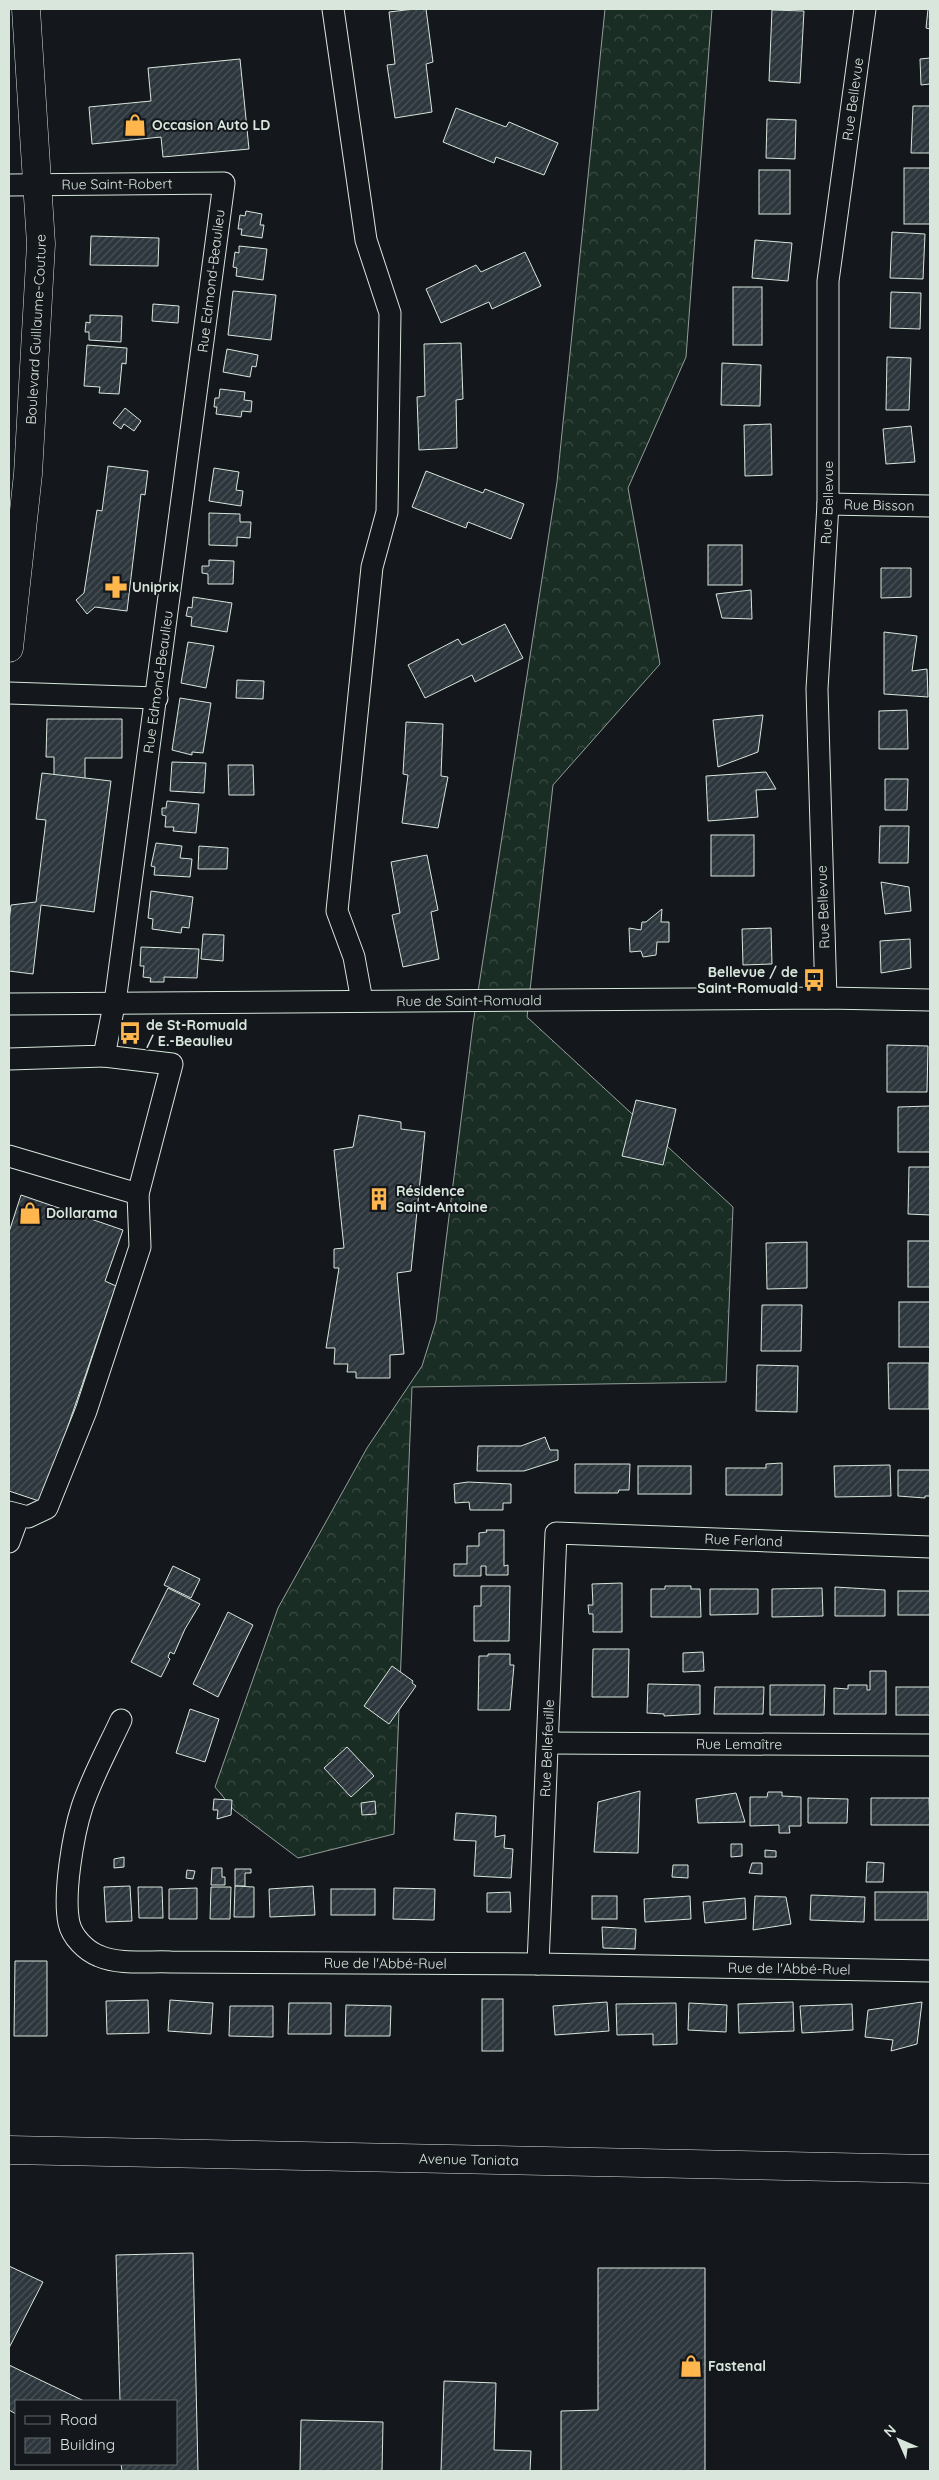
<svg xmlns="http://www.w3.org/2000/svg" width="939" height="2480" viewBox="0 0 939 2480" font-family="Quicksand,sans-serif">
<defs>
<pattern id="forest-crowns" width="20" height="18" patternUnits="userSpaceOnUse" patternTransform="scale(1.25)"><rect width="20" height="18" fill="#1a2d24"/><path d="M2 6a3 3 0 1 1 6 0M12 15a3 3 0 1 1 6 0" fill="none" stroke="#3b4b43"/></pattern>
<pattern id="building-hatch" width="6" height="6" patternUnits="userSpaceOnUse" patternTransform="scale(1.25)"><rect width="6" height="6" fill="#2c363c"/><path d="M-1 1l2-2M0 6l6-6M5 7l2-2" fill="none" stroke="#4a5358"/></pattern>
</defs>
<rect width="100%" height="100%" fill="#14181c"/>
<path fill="url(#forest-crowns)" stroke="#939e99" d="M605,9H712L686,357L628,488L660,664L553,785L527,1017L733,1207L726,1382L412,1387L394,1834L298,1858L234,1810L215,1787L278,1608L367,1448L422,1366L436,1321L473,1024L557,482Z"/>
<g fill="url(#building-hatch)" stroke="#d8e6dc">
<path d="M414,9H426L433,62L426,64L432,112L395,118L387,65L395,64L389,12Z"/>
<path d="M928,9H930V29L926,28Z"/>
<path d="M772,10L804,11L800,83L769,81Z"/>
<path d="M930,58V84L921,85L920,59Z"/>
<path d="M240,59L249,149L163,157L161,137L92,144L89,107L151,101L148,68Z"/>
<path d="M913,106H930V153H911Z"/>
<path d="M456,108L506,127L509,122L558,143L544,175L496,157L494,163L443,142Z"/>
<path d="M767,119L796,120L795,159L766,158Z"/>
<rect x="904" y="168" width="26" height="56"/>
<rect x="759" y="170" width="31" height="44"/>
<path d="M246,211L262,214L260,225H264L262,238L241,235L242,229H238L240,215L245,216Z"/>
<path d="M892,232L925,234L923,279L890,278Z"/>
<path d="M91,236L159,238L158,266L90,265Z"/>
<path d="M755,240L792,243L788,281L752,278Z"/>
<path d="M239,246L267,249L263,280L236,276L237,268L233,267L235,252L239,253Z"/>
<path d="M525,252L541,286L492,309L489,302L441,323L426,289L476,265L481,272Z"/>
<rect x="733" y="287" width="29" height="58"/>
<path d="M233,291L276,295L271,340L228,335Z"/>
<path d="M891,292L921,293L920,329L890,328Z"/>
<path d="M153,304L179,306L178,323L152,321Z"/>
<path d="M90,315L122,316L121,342L89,340V332H85L86,322L90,323Z"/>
<path d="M461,343L463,399L456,400L457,448L419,450L417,397L425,396L424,344Z"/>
<path d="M87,345L127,348L126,364L122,363L119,394L99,393L100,387L84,386Z"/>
<path d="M227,349L258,355L256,367L252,366L250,377L223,372Z"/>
<path d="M887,357L911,358L909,410H886Z"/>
<path d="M722,363L761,365L760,406L721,405Z"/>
<path d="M220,389L245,392L244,400L252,401L251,412L242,411L241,417L216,414L217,407H214L215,398H219Z"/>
<path d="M125,408L141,421L134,431L124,424L121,429L113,423Z"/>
<path d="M771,424L772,475L745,476L744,425Z"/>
<path d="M911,426L915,462L886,464L883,429Z"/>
<path d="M108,466L148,471L145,495L141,494L127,611L95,607L87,614L76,600L84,593L97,510L102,511Z"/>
<path d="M214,468L239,472L236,490L243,491L241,506L209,501Z"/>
<path d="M426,471L483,493L485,489L524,504L511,539L468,522L466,528L412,507Z"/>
<path d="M209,513L240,514V522H251L250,538L237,537V546L209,545Z"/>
<rect x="708" y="545" width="34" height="40"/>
<path d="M209,560L234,561L233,584H208V574L202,573V566H209Z"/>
<path d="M881,568H911V597L881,598Z"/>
<path d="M751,590L752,619L722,618L716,594Z"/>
<path d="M193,597L232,603L227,632L191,626L192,617L186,616L188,607L192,608Z"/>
<path d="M505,624L523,658L475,682L472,675L425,698L408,665L458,639L462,645Z"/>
<path d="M884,632L917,636L912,671L927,669L928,697L884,694Z"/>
<path d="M188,642L214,646L206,688L181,683Z"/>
<path d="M237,680L264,681L263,699L236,698Z"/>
<path d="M180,698L211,703L203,753L192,752V755L172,750Z"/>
<path d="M907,710L908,749H879V711Z"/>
<path d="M763,715L758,752L718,767L713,720Z"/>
<path d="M47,719H122V758H85V779H54V757H46Z"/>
<path d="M406,722L443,724L441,776L448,777L438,828L402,823L408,775L403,774Z"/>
<path d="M172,762L206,763L204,793L170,791Z"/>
<path d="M228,765H253L254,795H229Z"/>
<path d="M766,772L776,789L756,790L758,817L708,821L706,776Z"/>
<path d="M42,773L111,781L94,912L41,905L33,974L9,971V922L11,905L36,902L46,820L36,819Z"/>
<path d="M885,779H908L907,810H885Z"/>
<path d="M167,801L199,804L196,833L173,831L174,827H165L166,816L162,815V808H166Z"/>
<path d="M880,826H909L908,863H879Z"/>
<rect x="711" y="835" width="43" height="41"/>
<path d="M156,843L182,846L180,858L192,859L190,877L154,875L155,867L151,866Z"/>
<path d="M199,846L228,848L227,869H198Z"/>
<path d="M427,855L438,910L431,912L439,959L403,967L392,915L400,913L391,862Z"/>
<path d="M881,882L909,887L911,911L885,914Z"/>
<path d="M151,891L193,897L189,928L182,927L181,933L152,929L153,919L148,918Z"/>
<path d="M662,909L661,922H669V942H657L656,955L643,957L641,951L630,952L629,928L641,930L642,922H646Z"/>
<path d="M771,928L772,964L743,965L742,929Z"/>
<path d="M203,934L224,935L223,961L201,959Z"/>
<path d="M910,939L911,968L881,973L880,941Z"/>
<path d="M141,947L199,949L197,978L164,977V982H150L151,978L143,977L144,966H140Z"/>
<path d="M887,1045L928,1046L927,1092H887Z"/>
<path d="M636,1100L676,1109L663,1165L622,1156Z"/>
<path d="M930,1106V1152H898V1107Z"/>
<path d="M359,1115L401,1122V1129L425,1132L411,1271L397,1273L404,1354L390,1355V1378H356V1372H347L348,1364H334L335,1348H326L339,1268H334V1249L344,1248L334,1150L353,1147Z"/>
<path d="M909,1167H930V1215L908,1214Z"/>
<path d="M21,1195L123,1230L105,1281L116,1286L42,1502L9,1491V1232Z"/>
<rect x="908" y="1241" width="22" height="46"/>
<path d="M807,1242V1288L767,1289L766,1243Z"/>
<rect x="899" y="1302" width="31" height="45"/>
<path d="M762,1305H802L801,1351H761Z"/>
<path d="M888,1363H929V1409H889Z"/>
<path d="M757,1365L798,1366L797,1412L756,1411Z"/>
<path d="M545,1437L550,1450H558V1460L524,1471H477L478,1446H521Z"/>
<path d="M782,1463V1495H726V1468H766V1464Z"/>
<path d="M575,1464H630L629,1490H619L618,1493H575Z"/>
<path d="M890,1465L891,1496L835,1497L834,1466Z"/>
<rect x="638" y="1466" width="53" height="28"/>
<path d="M898,1470H930V1496H925V1498L898,1496Z"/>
<path d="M468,1482L511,1484V1503H503V1510H470L469,1502L455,1503L454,1484Z"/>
<path d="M486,1530H504V1566L508,1565V1575H486V1566H481V1576H454V1564H467V1546H479V1533L487,1532Z"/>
<path d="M173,1566L200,1579L191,1598L164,1585Z"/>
<path d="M622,1583V1632H593V1614H589L588,1605H593L592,1584Z"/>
<path d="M481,1586H510L509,1641H474V1606H481Z"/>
<path d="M665,1586H691V1589H700L701,1617H651V1589H665Z"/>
<path d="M835,1587L885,1590V1616H835Z"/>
<path d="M168,1588L200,1604L185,1629L174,1654L170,1652L168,1657L170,1659L161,1677L131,1662Z"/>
<path d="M822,1588L823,1616L772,1617V1589Z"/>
<path d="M710,1589H758V1614L710,1615Z"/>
<rect x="898" y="1591" width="32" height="24"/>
<path d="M228,1612L253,1625L218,1697L193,1684Z"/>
<path d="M593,1649H629L628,1697H592Z"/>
<path d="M703,1652L704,1671L683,1672V1653Z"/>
<path d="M488,1654H510V1665H514L510,1710H478L479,1656H488Z"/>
<path d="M392,1666L413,1681L412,1683L416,1686L389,1724L364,1706Z"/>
<path d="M870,1671H886V1714H834V1688L848,1689V1685H867V1690H870Z"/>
<path d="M648,1684L700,1685V1714L664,1716V1714L647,1713Z"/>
<path d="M770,1685H825L824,1715H770Z"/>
<path d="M715,1687H764L763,1714H714Z"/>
<rect x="896" y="1687" width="34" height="28"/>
<path d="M190,1709L219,1719L205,1762L176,1753Z"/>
<path d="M347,1747L374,1776L351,1797L324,1768Z"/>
<path d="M640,1791L638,1853L594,1852L598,1802Z"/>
<path d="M768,1792H782V1796L801,1797V1826H789L790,1833H779V1825L750,1826V1797H767Z"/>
<path d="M736,1793L745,1822L698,1823L696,1799Z"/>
<path d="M808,1798L848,1799L847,1823H808Z"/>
<path d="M871,1798H929L930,1825H871Z"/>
<path d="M214,1799L232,1800L231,1815L217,1819L218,1810H213Z"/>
<path d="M375,1801L376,1814L362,1815L361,1803Z"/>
<path d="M456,1813L496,1816L495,1837L505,1835L504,1848L513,1849L511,1878L474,1876L476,1841L454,1840Z"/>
<path d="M731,1844H742V1856L731,1857Z"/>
<path d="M765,1850L776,1851V1857H765Z"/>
<path d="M124,1857V1867L114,1868V1859Z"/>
<path d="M867,1862L884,1863L883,1882H866Z"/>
<path d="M752,1863H762V1874L749,1873Z"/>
<path d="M673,1865H688V1878L672,1877Z"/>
<path d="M212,1868H222V1877H225V1885H211Z"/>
<path d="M235,1869H251V1873H245V1886H235Z"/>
<path d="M187,1870L195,1871L193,1879L186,1878Z"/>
<path d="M130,1886L132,1921L106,1922L104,1887Z"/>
<path d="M235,1886L254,1887V1917H234Z"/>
<path d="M313,1886L315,1915L270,1917L269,1889Z"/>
<path d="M138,1887H162L163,1918H139Z"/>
<path d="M211,1887H231L230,1919H210Z"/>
<path d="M197,1888V1919H169V1889Z"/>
<path d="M394,1888L435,1889L434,1920L393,1919Z"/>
<rect x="331" y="1889" width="44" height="26"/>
<path d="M510,1892L511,1912H487V1893Z"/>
<rect x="875" y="1892" width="53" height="28"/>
<path d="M811,1895L865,1897L864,1922L810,1920Z"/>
<rect x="592" y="1896" width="25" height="23"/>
<path d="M690,1896L691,1919L645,1922L644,1899Z"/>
<path d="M755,1896L786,1897L791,1924L753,1930Z"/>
<path d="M745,1898L746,1919L705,1923L703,1902Z"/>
<path d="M602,1927L636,1929L635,1949L603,1948Z"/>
<path d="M15,1961H47V2036H14Z"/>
<rect x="482" y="1999" width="21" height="52"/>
<path d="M148,2000L149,2033L107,2034L106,2001Z"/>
<path d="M170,2000L213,2003L211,2034L168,2031Z"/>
<path d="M607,2002L609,2031L555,2035L553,2006Z"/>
<path d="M793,2002L794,2031L739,2033L738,2004Z"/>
<path d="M922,2002L917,2044L891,2051L893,2040L865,2037L868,2010Z"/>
<path d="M289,2003H331V2034H288Z"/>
<path d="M676,2003L677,2044L653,2045V2034L617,2035L616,2004Z"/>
<path d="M689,2003L727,2005L726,2032L688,2030Z"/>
<path d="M852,2004L853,2030L802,2033L800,2006Z"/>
<path d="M346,2005L391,2006L390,2036H345Z"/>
<path d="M230,2006H273V2037L229,2036Z"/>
<path d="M193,2253L198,2471H122L121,2464H176V2401H120L116,2255Z"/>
<path d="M9,2266L43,2282L9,2348Z"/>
<path d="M598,2268H705V2471H561V2411L598,2410Z"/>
<path d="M9,2365L84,2401H16V2414L9,2410Z"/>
<path d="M444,2381L496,2383L494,2450L531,2451L530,2471H441Z"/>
<path d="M301,2420L383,2422L382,2471H404H300Z"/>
</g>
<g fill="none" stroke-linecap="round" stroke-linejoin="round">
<defs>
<g id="minor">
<path d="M333,9L366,240L390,313L387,512L372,567L337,911L354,957L362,1001"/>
<path id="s1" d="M9,185L224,183L116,995L104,1056L9,1059"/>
<path id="s2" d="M828,504L930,506"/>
<path d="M9,693L157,698"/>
<path id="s3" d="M826,998L817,689L828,504V281L865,9"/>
<path id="s4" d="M9,1004L826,998L930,1000"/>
<path d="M9,1156L138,1194L172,1064L104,1056"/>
<path d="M9,1512L28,1517L47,1508L86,1411L140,1247L138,1194"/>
<path d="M9,1542L19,1515"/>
<path id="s5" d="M121,1720C108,1748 92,1777 82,1807C73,1835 63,1895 69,1923C72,1937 86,1951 99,1956C120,1965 148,1961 171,1962L538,1964L930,1971"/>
<path id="s6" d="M548,1743L930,1745"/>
<path id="s7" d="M538,1964L556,1533L930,1547"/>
</g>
<g id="major">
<path id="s8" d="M9,648L28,474L41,244L26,9"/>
<path id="s9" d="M9,2150L930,2169"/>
</g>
</defs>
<use href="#minor" stroke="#d8e6dc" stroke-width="23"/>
<use href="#major" stroke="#d8e6dc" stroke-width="29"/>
<use href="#minor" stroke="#14181c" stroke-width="21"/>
<use href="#major" stroke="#14181c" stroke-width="28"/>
</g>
<defs>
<symbol id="shop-bare" viewBox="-9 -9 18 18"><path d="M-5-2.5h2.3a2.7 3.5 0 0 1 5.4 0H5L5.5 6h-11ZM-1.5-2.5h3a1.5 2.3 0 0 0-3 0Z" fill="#ffb74d" stroke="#14181c" stroke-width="2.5" paint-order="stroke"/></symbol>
<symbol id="pharmacy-bare" viewBox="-9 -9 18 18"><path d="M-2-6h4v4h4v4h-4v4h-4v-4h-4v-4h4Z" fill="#ffb74d" stroke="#14181c" stroke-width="2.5" paint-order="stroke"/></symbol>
<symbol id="bus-bare" viewBox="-9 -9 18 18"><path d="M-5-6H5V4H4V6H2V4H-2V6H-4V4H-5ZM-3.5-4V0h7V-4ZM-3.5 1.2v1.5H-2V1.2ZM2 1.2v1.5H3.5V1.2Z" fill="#ffb74d" stroke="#14181c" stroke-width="2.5" paint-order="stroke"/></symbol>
<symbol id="building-bare" viewBox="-9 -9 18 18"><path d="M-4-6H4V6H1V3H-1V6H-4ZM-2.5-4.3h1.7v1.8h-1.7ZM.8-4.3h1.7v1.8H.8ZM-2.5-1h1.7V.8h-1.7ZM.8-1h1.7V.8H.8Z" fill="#ffb74d" stroke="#14181c" stroke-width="2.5" paint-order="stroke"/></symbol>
</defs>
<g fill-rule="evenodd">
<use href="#shop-bare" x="119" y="109" width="32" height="32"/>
<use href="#pharmacy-bare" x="100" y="571" width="32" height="32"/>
<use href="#bus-bare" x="798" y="964" width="32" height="32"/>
<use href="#bus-bare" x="114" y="1017" width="32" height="32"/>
<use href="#building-bare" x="363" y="1183" width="32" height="32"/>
<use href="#shop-bare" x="14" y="1197" width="32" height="32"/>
<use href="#shop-bare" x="675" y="2350" width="32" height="32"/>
</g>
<g text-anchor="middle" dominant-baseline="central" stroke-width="4" stroke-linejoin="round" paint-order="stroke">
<g font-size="14" fill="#d8e6dc" stroke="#14181c">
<text stroke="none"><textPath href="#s3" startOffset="901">Rue Bellevue</textPath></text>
<text stroke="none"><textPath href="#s1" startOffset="108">Rue Saint-Robert</textPath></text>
<text transform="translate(211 281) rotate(-83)">Rue Edmond-Beaulieu</text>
<text stroke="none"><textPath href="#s8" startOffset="320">Boulevard Guillaume-Couture</textPath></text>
<text stroke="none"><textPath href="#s3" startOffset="496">Rue Bellevue</textPath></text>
<text stroke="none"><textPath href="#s2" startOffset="51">Rue Bisson</textPath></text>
<text transform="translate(158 682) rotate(-82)">Rue Edmond-Beaulieu</text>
<text transform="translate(823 907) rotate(-92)">Rue Bellevue</text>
<text stroke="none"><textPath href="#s4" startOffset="460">Rue de Saint-Romuald</textPath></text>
<text stroke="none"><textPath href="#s7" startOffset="619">Rue Ferland</textPath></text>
<text stroke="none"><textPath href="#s6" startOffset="191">Rue Lemaître</textPath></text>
<text stroke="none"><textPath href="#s7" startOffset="216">Rue Bellefeuille</textPath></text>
<text stroke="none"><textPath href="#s5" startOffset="546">Rue de l'Abbé-Ruel</textPath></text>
<text stroke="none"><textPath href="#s5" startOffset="950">Rue de l'Abbé-Ruel</textPath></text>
<text stroke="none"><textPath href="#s9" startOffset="460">Avenue Taniata</textPath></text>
</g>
<g font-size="14" font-weight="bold" fill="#d8e6dc" stroke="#14181c" text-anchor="start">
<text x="152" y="125">Occasion Auto LD</text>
<text x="132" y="587">Uniprix</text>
<text x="798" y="972" text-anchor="end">Bellevue / de<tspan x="798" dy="16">Saint-Romuald</tspan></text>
<text x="146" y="1025">de St-Romuald<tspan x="146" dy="16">/ E.-Beaulieu</tspan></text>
<text x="396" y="1191">Résidence<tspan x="396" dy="16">Saint-Antoine</tspan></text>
<text x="46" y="1213">Dollarama</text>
<text x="708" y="2366">Fastenal</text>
</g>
</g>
<rect width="939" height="2480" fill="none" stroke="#d8e6dc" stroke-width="20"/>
<rect x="15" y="2400" width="162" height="65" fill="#14181c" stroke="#626a69"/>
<rect x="25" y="2416" width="25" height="8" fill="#14181c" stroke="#626a69"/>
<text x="60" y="2425" font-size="15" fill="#d8e6dc">Road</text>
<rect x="25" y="2438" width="25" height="15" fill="url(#building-hatch)" stroke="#626a69"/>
<text x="60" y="2450" font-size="15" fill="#d8e6dc">Building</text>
<g transform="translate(899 2440) rotate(315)" stroke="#14181c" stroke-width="4" paint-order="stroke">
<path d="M0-4L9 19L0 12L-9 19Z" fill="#d8e6dc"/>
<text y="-8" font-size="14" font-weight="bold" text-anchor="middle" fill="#d8e6dc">N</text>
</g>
</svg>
